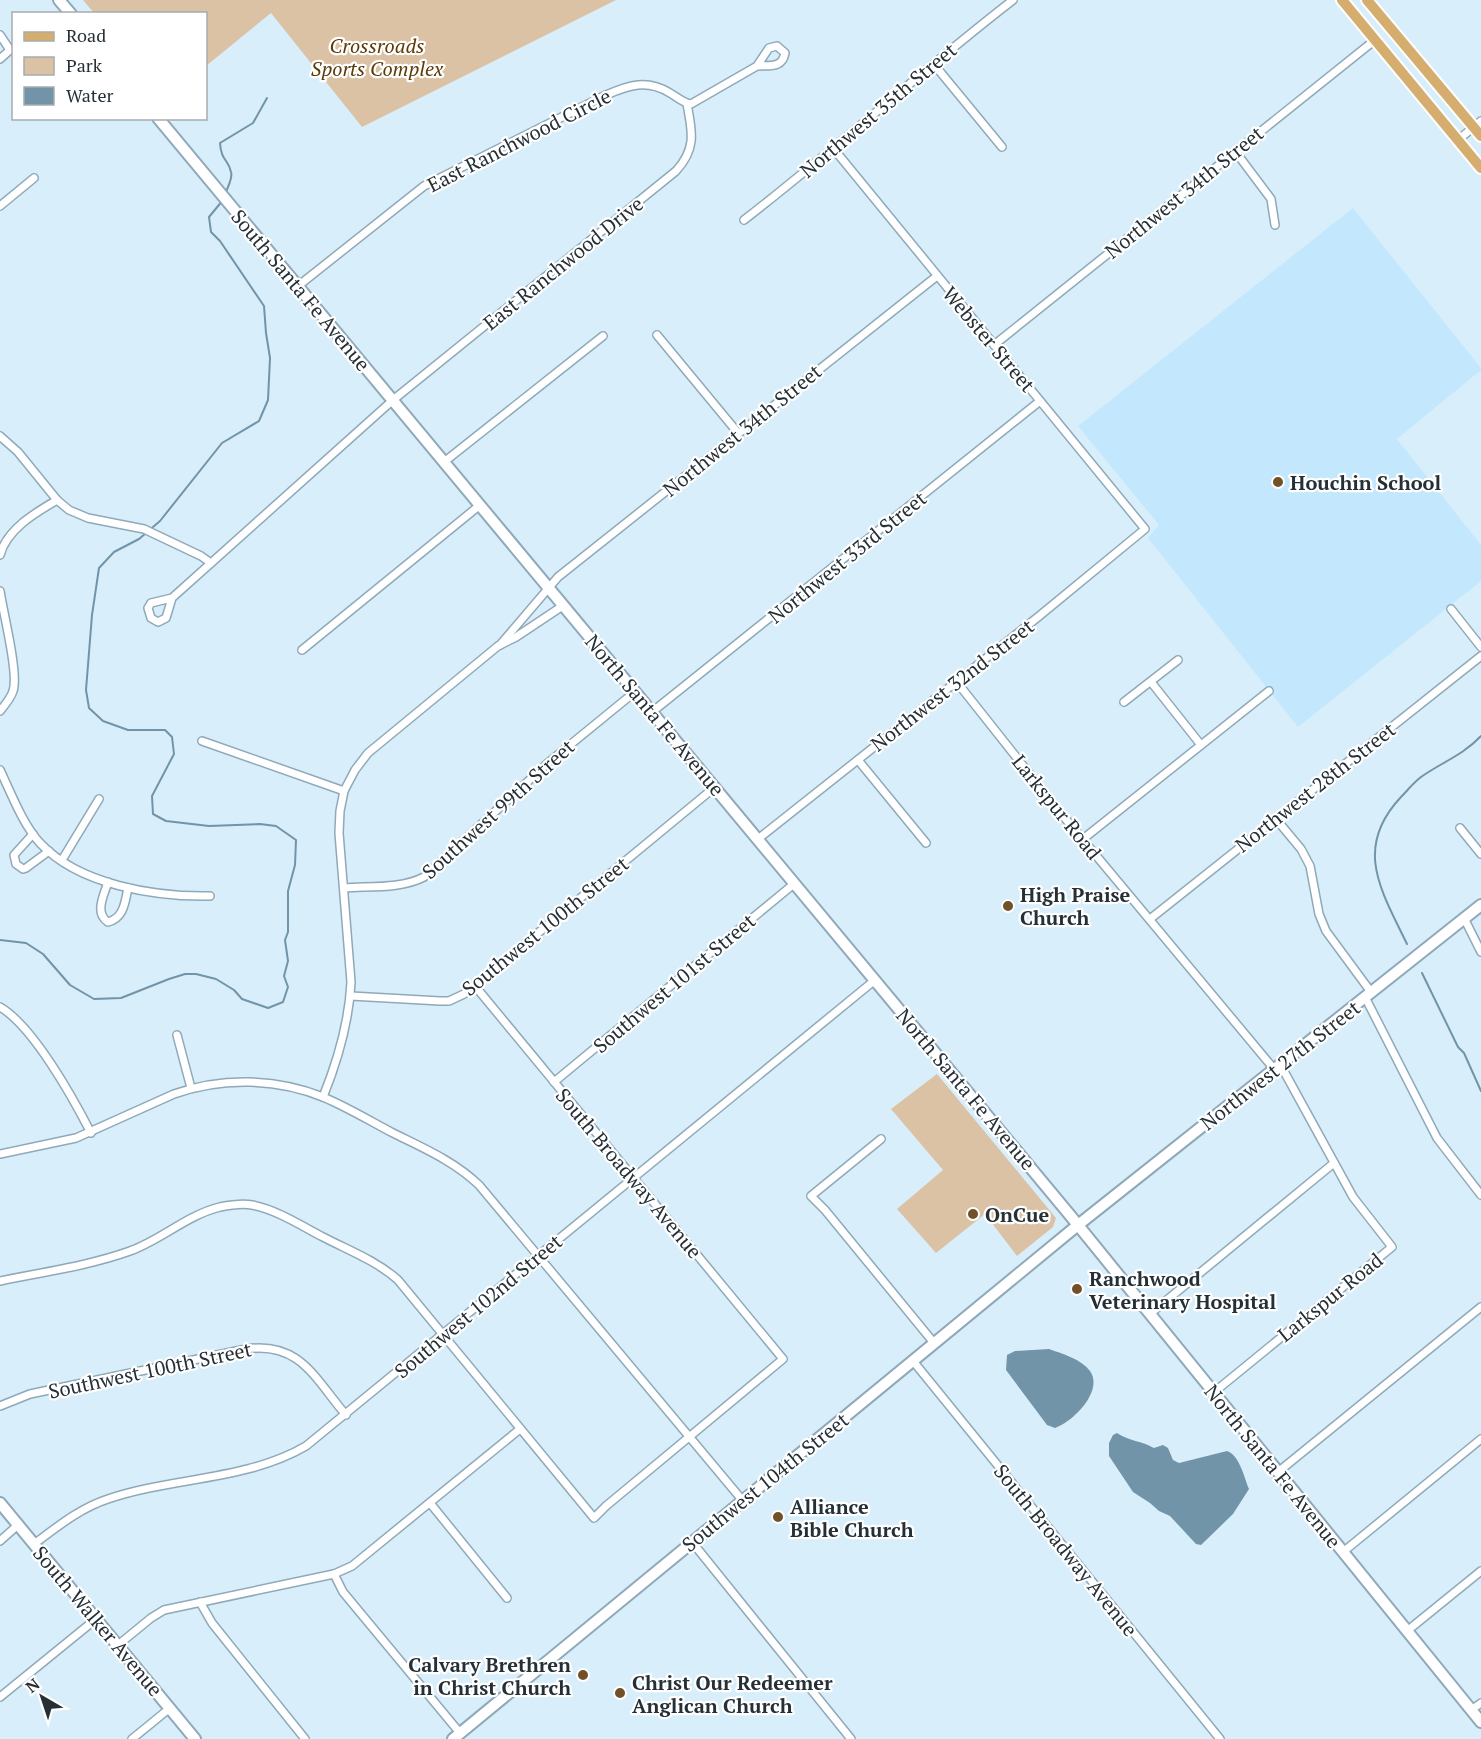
<svg xmlns="http://www.w3.org/2000/svg" width="1481" height="1739" viewBox="0 0 1481 1739" font-family="'PT Serif',serif">
<rect width="100%" height="100%" fill="#d8eefb"/>
<path fill="#c3e7fc" d="M1353,208L1481,368V370L1397,439L1481,545V581L1298,727L1148,538L1159,525L1078,426Z"/>
<g fill="#dbc2a5">
<path d="M83,0H616L362,127L271,13L206,66V14L94,13Z"/>
<path d="M937,1074L1056,1218L1053,1227L1017,1256L985,1214L936,1253L897,1209L943,1170L891,1109Z"/>
</g>
<g fill="#7294a8">
<path d="M1049,1349C1063,1354 1081,1359 1090,1371C1104,1391 1073,1422 1055,1428L1047,1425L1006,1370L1007,1355L1015,1351Z"/>
<path d="M1117,1433C1129,1441 1142,1441 1154,1448L1163,1445L1168,1448L1173,1460L1179,1463L1227,1451C1240,1456 1244,1477 1249,1489L1233,1514L1201,1545L1196,1544L1170,1516L1159,1511L1150,1503L1133,1492L1109,1456V1443L1113,1435Z"/>
</g>
<g fill="none" stroke-linecap="round" stroke-linejoin="round">
<g stroke="#7294a8" stroke-width="2">
<path d="M226,192C228,186 233,178 231,172C229,160 221,161 220,143L253,123L267,98"/>
<path d="M0,940L26,943L43,954L70,985L94,999L121,998L169,979L185,974H196L216,979L234,990L242,999L268,1008L283,1002L288,987L284,976L288,961L285,940L288,932V891L295,865L296,840L276,826L260,824L209,826L166,821L153,814L152,796L174,754L172,737L165,730H128L103,721L89,708L86,690L92,615L99,568L114,552L139,539L160,521L222,443L259,421L268,400L270,358L266,333L264,306L220,241L211,232L209,217L223,200"/>
<path d="M1407,944C1381,890 1353,848 1401,797C1407,791 1413,783 1421,777C1442,762 1462,756 1481,736"/>
<path d="M1422,973L1458,1047L1464,1053L1481,1091"/>
</g>
<defs>
<g id="minor">
<path d="M0,35L10,50L0,59"/>
<path d="M932,65L937,68L1002,147"/>
<path d="M1458,140L1481,121"/>
<path d="M1235,151L1271,199L1275,225"/>
<path d="M0,206L34,178"/>
<path d="M744,220C836,149 921,71 1013,0"/>
<path d="M298,286L424,186L606,95C629,85 647,79 670,93C677,97 683,103 691,104L757,66L769,48L777,46L785,53C782,69 769,65 757,66"/>
<path d="M657,335L738,433"/>
<path d="M994,345L1375,40"/>
<path d="M0,436L18,452L57,500L69,510L88,518L144,529L201,556L211,563"/>
<path d="M444,462L603,336"/>
<path d="M0,555C7,529 35,513 57,500"/>
<path d="M0,591C3,612 19,674 13,691C11,698 5,705 0,711"/>
<path d="M172,598L166,618L158,622L151,618L148,608L151,603L172,598L393,400L676,171C697,148 692,131 687,104"/>
<path d="M1451,609L1481,647"/>
<path d="M500,645L558,577L937,276"/>
<path d="M302,650L480,505"/>
<path d="M956,681L1059,811L1274,1069"/>
<path d="M1151,682L1201,745"/>
<path d="M1124,702L1178,660"/>
<path d="M652,712L1040,401"/>
<path d="M202,741L344,791"/>
<path d="M858,760L926,843"/>
<path d="M0,770C11,793 23,825 40,843C79,885 155,897 210,896"/>
<path d="M1276,819L1301,849L1310,866L1319,914L1326,931L1371,992"/>
<path d="M1460,828L1481,854"/>
<path d="M33,834L14,855L16,864L23,869L26,868L49,851"/>
<path d="M758,839L1038,617L1145,529L833,148"/>
<path d="M1083,839L1269,691"/>
<path d="M62,860L99,799"/>
<path d="M108,882C104,895 94,913 108,922C124,918 125,902 128,888"/>
<path d="M344,888C369,886 401,889 424,877L549,762L636,691"/>
<path d="M1464,918L1481,952"/>
<path d="M1150,919L1481,656"/>
<path d="M351,996L440,1001H449L464,994L715,787"/>
<path d="M1365,997L1437,1138L1481,1195"/>
<path d="M0,1007C33,1026 73,1098 91,1133"/>
<path d="M177,1035L191,1088"/>
<path d="M554,1082L795,883"/>
<path d="M323,1097C338,1060 349,1023 351,982L339,833L340,811L344,791L355,770L368,753L498,646L516,637L564,605"/>
<path d="M881,1139L811,1196L825,1210L934,1343"/>
<path d="M0,1154L76,1138L174,1094C222,1077 276,1078 323,1097C347,1107 370,1121 393,1133C423,1148 454,1161 479,1185L743,1501"/>
<path d="M0,1281C43,1272 88,1266 130,1251C161,1240 187,1215 220,1207C230,1205 241,1203 252,1205C277,1210 300,1225 323,1237C348,1250 377,1261 398,1280L594,1518L606,1506L783,1359L475,986"/>
<path d="M1151,1313L1334,1163"/>
<path d="M913,1361L1220,1739"/>
<path d="M1213,1393L1392,1247L1353,1197L1280,1064"/>
<path d="M0,1406L30,1394L246,1349C300,1341 315,1379 346,1415"/>
<path d="M1278,1472L1481,1307"/>
<path d="M430,1503L507,1598"/>
<path d="M0,1541L18,1525"/>
<path d="M692,1542L851,1739"/>
<path d="M34,1544C57,1527 80,1508 108,1499C172,1477 246,1481 306,1446L875,980"/>
<path d="M1343,1552L1481,1439"/>
<path d="M334,1574L343,1592L460,1733"/>
<path d="M200,1602L212,1623L305,1739"/>
<path d="M1407,1631L1481,1571"/>
<path d="M118,1645L151,1618L164,1610L334,1574L352,1566L520,1429"/>
<path d="M0,1697L96,1619"/>
<path d="M1471,1710L1481,1703"/>
<path d="M132,1739L170,1708"/>
</g>
<g id="secondary">
<path d="M59,0L71,14"/>
<path d="M158,118L1069,1214L1481,1722"/>
<path d="M0,1503L195,1739"/>
<path d="M453,1739L1078,1225L1481,905"/>
</g>
<g id="primary">
<path d="M1342,0L1481,168"/>
<path d="M1367,0L1481,136"/>
</g>
</defs>
<use href="#minor" stroke="#8fa9b9" stroke-width="10"/>
<use href="#secondary" stroke="#8fa9b9" stroke-width="14"/>
<use href="#primary" stroke="#fff" stroke-width="14"/>
<use href="#minor" stroke="#fff" stroke-width="7"/>
<use href="#secondary" stroke="#fff" stroke-width="10"/>
<use href="#primary" stroke="#d5ae6f" stroke-width="10"/>
</g>
<g fill="#725128" stroke="#fff" stroke-width="2">
<circle cx="1278" cy="482" r="6"/>
<circle cx="1008" cy="906" r="6"/>
<circle cx="973" cy="1214" r="6"/>
<circle cx="1077" cy="1289" r="6"/>
<circle cx="778" cy="1517" r="6"/>
<circle cx="583" cy="1675" r="6"/>
<circle cx="620" cy="1693" r="6"/>
</g>
<g text-anchor="middle" dominant-baseline="central" stroke-width="4.5" stroke-linejoin="round" paint-order="stroke">
<g font-size="20" font-style="italic" fill="#5d3b08" stroke="#fff">
<text x="377" y="45">Crossroads<tspan x="377" dy="23">Sports Complex</tspan></text>
</g>
<g font-size="20" fill="#253036" stroke="#fff">
<text transform="translate(878 110) rotate(-40)">Northwest 35th Street</text>
<text transform="translate(519 140) rotate(-27)">East Ranchwood Circle</text>
<text transform="translate(1184 192) rotate(-39)">Northwest 34th Street</text>
<text transform="translate(563 263) rotate(-39)">East Ranchwood Drive</text>
<text transform="translate(301 290) rotate(50)">South Santa Fe Avenue</text>
<text transform="translate(989 339) rotate(50)">Webster Street</text>
<text transform="translate(742 430) rotate(-39)">Northwest 34th Street</text>
<text transform="translate(847 557) rotate(-39)">Northwest 33rd Street</text>
<text transform="translate(952 685) rotate(-38)">Northwest 32nd Street</text>
<text transform="translate(655 715) rotate(50)">North Santa Fe Avenue</text>
<text transform="translate(1315 787) rotate(-38)">Northwest 28th Street</text>
<text transform="translate(1057 807) rotate(51)">Larkspur Road</text>
<text transform="translate(498 809) rotate(-42)">Southwest 99th Street</text>
<text transform="translate(545 926) rotate(-39)">Southwest 100th Street</text>
<text transform="translate(674 983) rotate(-40)">Southwest 101st Street</text>
<text transform="translate(1280 1065) rotate(-38)">Northwest 27th Street</text>
<text transform="translate(966 1089) rotate(50)">North Santa Fe Avenue</text>
<text transform="translate(629 1173) rotate(50)">South Broadway Avenue</text>
<text transform="translate(1330 1297) rotate(-39)">Larkspur Road</text>
<text transform="translate(478 1306) rotate(-40)">Southwest 102nd Street</text>
<text transform="translate(150 1370) rotate(-12)">Southwest 100th Street</text>
<text transform="translate(1273 1466) rotate(51)">North Santa Fe Avenue</text>
<text transform="translate(765 1482) rotate(-39)">Southwest 104th Street</text>
<text transform="translate(1066 1550) rotate(51)">South Broadway Avenue</text>
<text transform="translate(98 1621) rotate(50)">South Walker Avenue</text>
</g>
<g font-size="20" font-weight="bold" fill="#253036" stroke="#fff" text-anchor="start">
<text x="1290" y="482">Houchin School</text>
<text x="1020" y="894">High Praise<tspan x="1020" dy="23">Church</tspan></text>
<text x="985" y="1214">OnCue</text>
<text x="1089" y="1278">Ranchwood<tspan x="1089" dy="23">Veterinary Hospital</tspan></text>
<text x="790" y="1506">Alliance<tspan x="790" dy="23">Bible Church</tspan></text>
<text x="571" y="1664" text-anchor="end">Calvary Brethren<tspan x="571" dy="23">in Christ Church</tspan></text>
<text x="632" y="1682">Christ Our Redeemer<tspan x="632" dy="23">Anglican Church</tspan></text>
</g>
</g>
<rect x="12" y="12" width="195" height="108" fill="#ffffff" stroke="#a8acaf" stroke-width="1.5"/>
<rect x="24" y="32" width="30" height="9" fill="#d5ae6f" stroke="#a8acaf" stroke-width="1.5"/>
<text x="66" y="42" font-size="18" fill="#253036">Road</text>
<rect x="24" y="57" width="30" height="18" fill="#dbc2a5" stroke="#a8acaf" stroke-width="1.5"/>
<text x="66" y="72" font-size="18" fill="#253036">Park</text>
<rect x="24" y="87" width="30" height="18" fill="#7294a8" stroke="#a8acaf" stroke-width="1.5"/>
<text x="66" y="102" font-size="18" fill="#253036">Water</text>
<g transform="translate(42 1697) rotate(321)" stroke="#ffffff" stroke-width="4.5" paint-order="stroke">
<path d="M0-4.5L10 22L0 15L-10 22Z" fill="#253036"/>
<text y="-9" font-size="16" font-weight="bold" text-anchor="middle" fill="#253036">N</text>
</g>
</svg>
